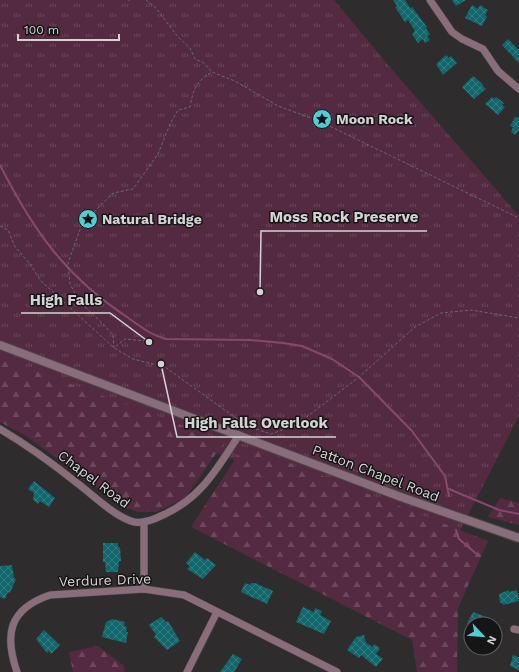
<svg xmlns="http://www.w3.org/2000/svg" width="519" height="672" viewBox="0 0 519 672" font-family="'Work Sans',sans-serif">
<defs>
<pattern id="grass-tufts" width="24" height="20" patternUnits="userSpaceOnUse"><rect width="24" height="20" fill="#542a41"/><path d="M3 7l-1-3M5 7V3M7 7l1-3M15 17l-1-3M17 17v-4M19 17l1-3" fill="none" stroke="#6c485c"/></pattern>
<pattern id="forest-firs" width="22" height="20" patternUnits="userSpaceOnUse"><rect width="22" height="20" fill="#542a41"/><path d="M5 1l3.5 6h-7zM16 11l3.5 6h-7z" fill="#6c485c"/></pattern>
<pattern id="building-cross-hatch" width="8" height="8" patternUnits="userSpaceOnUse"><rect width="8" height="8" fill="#11676c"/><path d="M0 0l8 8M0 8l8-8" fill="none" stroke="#337c80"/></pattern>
</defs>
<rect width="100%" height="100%" fill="#2f2c2e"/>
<path fill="url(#grass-tufts)" d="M0,0H334L389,66L519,216V416L452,546L0,368Z"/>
<g fill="url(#forest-firs)">
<path d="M0,358L225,441L185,498L156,512H138L124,507L26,436L0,422Z"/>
<path d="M249,447L488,541L458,608L457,672H417L412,640L191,527L241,450Z"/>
<path d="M500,498L519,503V525L488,517Z"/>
<path d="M98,646L124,666L125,672H73L69,652Z"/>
</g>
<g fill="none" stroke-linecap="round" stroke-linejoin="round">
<g stroke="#87496a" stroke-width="2">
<path d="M0,165C33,230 65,276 127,317C140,326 150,335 166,339L250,340L283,343L302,346L332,359L359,377L412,431L445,476L449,496"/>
<path d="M449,489L499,510L519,514"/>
<path d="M456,530L459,539L479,556"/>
</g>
</g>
<g fill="url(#building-cross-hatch)">
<path d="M393,0H405L410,8L412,7L427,27L426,28L430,34L427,36L430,40L425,43L423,39L418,43L412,34L415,31L408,20L405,22L395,7L397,6Z"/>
<path d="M452,0H466L456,6Z"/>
<path d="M472,5L478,9L480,5L488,10L485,15L487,16L482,26L465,18Z"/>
<path d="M508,39L519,50V63L502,45Z"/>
<path d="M446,55L449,58L451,56L457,63L443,75L436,64Z"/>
<path d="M473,76L483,84L482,85L486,89L474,99L462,87Z"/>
<path d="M492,97L494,99L496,97L504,103L502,105L505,107L498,115L485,104Z"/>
<path d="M519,116V130L515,135L511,132L513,127L510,126L515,117L518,118Z"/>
<path d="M34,481L55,498L49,507L40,501L38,504L33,500L34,493L28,489Z"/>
<path d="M103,543H118V547H120L121,561H119L118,572H106L105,562H103Z"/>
<path d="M195,552L205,560L207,558L216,565L203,579L187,569L190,566L186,563Z"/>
<path d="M12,565L14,578L16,579L10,593L8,592L5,599L0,597V566Z"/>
<path d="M245,583L250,585L251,583H255L273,591L267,604L241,592Z"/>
<path d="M509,590V592L517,590L519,601L503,605L502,603H500L499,594Z"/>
<path d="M303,607L314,612L315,608L322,611L320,615L331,621L324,634L296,622Z"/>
<path d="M473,612L489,618L487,624H467Z"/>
<path d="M161,617L166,622L168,621L180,641L167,650L154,637L156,635L149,625Z"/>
<path d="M112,619L125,622L124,626L127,627L126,632H128L126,643L102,637L106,622Z"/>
<path d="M44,630L60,645L51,654L49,651L47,653L36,639Z"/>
<path d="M364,635L366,643L373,647L374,644L380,648L376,654L383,659L376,667L361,655L359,658L347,650L356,637Z"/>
<path d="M233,654L242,659L234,672H220Z"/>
<path d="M513,655L519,657V670L510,666Z"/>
</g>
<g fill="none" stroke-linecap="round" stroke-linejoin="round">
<defs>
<g id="minor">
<path d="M430,0L452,32L462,39L483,49L498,71L519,89"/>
<path d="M0,429C27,445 52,463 77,483C93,495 115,517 134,522C144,524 155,519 163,515C201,498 217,469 239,435"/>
<path d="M144,522V589"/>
<path d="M514,629L519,630"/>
<path d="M17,672C4,634 9,609 50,595L144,589L184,595L337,672"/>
<path d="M187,672L217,612"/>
</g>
<path id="tertiary" d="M0,345L401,497L519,538"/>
</defs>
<use href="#minor" stroke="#494748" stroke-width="8"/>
<use href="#tertiary" stroke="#494748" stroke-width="10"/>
<g stroke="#6a6869" stroke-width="1" stroke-dasharray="3 2" stroke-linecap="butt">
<path d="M128,0H130"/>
<path d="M146,0L155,7L178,37L190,48L195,59L204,63L211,71"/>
<path d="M0,226L8,230L15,247L31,265L40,280L114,348L133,359L165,367L247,426L271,434L296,425L359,377L415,327L441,313L471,310L519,318"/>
<path d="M146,341L125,339L114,348L113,335L104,325L80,302L70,284L68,263L82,224L113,193L133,189L158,154L170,124L178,110L190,107C193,90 196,81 212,72L235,81L278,106L319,121L519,218"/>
<path d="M319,457L359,472"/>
</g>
<use href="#minor" stroke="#8a6d7b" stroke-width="7"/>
<use href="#tertiary" stroke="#8a6d7b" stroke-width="8"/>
</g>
<defs>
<symbol id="sight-disc" viewBox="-11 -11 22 22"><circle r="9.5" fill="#51ccd3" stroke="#161516"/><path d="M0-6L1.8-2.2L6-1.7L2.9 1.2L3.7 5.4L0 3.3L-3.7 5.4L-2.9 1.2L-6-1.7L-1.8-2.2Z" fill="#111"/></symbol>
</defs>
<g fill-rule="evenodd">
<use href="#sight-disc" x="311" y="108" width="22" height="22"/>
<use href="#sight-disc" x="77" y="208" width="22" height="22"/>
</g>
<g text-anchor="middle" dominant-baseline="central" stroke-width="3" stroke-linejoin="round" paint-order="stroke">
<g font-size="14" font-weight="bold" fill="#d4d2d3" stroke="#161516" text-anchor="start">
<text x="336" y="119">Moon Rock</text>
<text x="102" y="219">Natural Bridge</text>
</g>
<g font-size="14" fill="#d4d2d3" stroke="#161516">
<text transform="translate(376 473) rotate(21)">Patton Chapel Road</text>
<text transform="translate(94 479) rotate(37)">Chapel Road</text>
<text transform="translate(105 580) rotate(-2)">Verdure Drive</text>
</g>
</g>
<path fill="none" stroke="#d4d2d3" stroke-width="1.5" d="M260 292L261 231H427M149 342L110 313H21M161 364L177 437H336"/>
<g fill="#d4d2d3" stroke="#161516" stroke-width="1.5">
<circle cx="260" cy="292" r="4"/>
<circle cx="149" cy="342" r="4"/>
<circle cx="161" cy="364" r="4"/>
</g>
<g font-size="15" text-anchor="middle" font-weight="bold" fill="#d4d2d3" stroke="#161516" stroke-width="3" stroke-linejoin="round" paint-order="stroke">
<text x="344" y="222">Moss Rock Preserve</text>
<text x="66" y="305">High Falls</text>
<text x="256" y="428">High Falls Overlook</text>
</g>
<g transform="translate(483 636) rotate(116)"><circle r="19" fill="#161516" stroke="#626162"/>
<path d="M0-3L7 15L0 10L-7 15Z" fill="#51ccd3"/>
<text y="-6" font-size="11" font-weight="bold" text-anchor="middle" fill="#d4d2d3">N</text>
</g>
<path d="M18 34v6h101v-6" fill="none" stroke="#d4d2d3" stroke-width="2"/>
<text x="24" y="34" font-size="12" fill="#d4d2d3" stroke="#161516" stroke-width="3" paint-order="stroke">100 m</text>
</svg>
